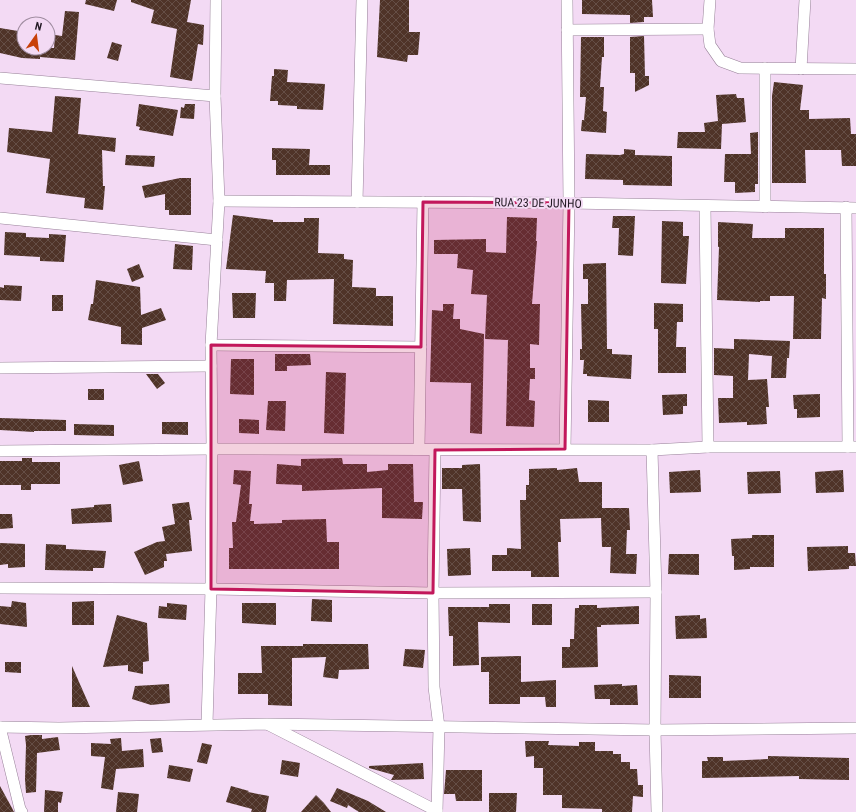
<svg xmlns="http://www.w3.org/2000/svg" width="856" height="812" viewBox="0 0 856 812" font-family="'Roboto Condensed',sans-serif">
<defs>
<pattern id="building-cross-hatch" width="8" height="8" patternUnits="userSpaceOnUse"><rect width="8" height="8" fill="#4f3328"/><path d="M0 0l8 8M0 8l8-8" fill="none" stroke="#654e46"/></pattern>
</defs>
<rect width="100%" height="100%" fill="#f3daf4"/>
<g fill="url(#building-cross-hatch)">
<path d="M86,0H117L114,11L85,4Z"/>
<path d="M131,0H191L187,22L204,25L203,45L198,44L192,81L170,77L177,29L151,23L154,10L131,2Z"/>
<path d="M380,0H409V32H420L418,55H408L407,62L377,57Z"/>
<path d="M582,0H652L653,17H644V22L630,23V15L582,14Z"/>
<path d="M65,11L79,12L75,60L40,57V59L22,58L0,53V28L18,31L17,35L24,36V48H54L55,35L62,36Z"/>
<path d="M644,36L645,76H649V85L635,92V73H630V37Z"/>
<path d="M581,37H604V57H602L600,87H604L603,111L607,112L606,133L581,131L582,120H584L586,97H580Z"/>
<path d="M112,42L122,45L118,61L107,58Z"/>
<path d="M274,69L288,70L287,82L325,84L323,110L297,109V106L278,105V101H270L272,76H274Z"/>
<path d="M774,82L803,85L800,110H809V119L850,118L851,134H856V166H842L841,150H805L806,183H772V96Z"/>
<path d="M736,94L737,98H744L746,122L722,124L721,149L677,148L678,132H705L704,123L718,121L716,95Z"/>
<path d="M55,96L81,98L78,134L116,138L115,152L102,150L103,186H105L103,210L84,208L85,198L46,193L50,159L7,152L9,128L52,132Z"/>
<path d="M139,104L178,110L173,136L139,130L140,127L136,126Z"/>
<path d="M185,104H195L194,119L180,118L181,107L184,108Z"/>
<path d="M758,132V184H755V192L735,193V182H724L725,154H751L750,133Z"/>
<path d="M272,148L310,149L309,165H330V175H276V160H272Z"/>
<path d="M624,149L635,150V155L672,156V186L623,185V180L585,179L586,154L620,155L624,154Z"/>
<path d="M126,155L155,156L154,167L125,165Z"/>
<path d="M180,178H191V215H169V210H165V194L145,198L142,186Z"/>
<path d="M233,215L273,220V222H304V218H319L318,253L344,254V259L353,260L352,287L376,288V296H393V326L333,324L334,279L287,280L286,301H274V283H265L266,271L226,269Z"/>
<path d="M613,216H635L633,256L618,255L619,228H612Z"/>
<path d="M507,217L537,218L536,241H537L532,304H540L539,345L530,344V368H535V379H530L529,400L535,401L534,427L506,426L508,340L485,339L487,295L471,294L473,270L457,268L458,254H434V240L486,239V252L506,253Z"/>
<path d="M662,221L683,222V236H689L686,284L661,283Z"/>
<path d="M718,222L753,224L752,238H785V228H824V274H826V299L822,298L821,339H793L794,296H770V301H760V302L717,300L719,247H718Z"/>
<path d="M5,232L26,233V237L49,238V234L66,235L64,262L40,261V257L4,255Z"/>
<path d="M175,244L193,246L192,270L173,269Z"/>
<path d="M606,263L607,349H612V354L632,355L631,379L587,376V374H583L584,360H580V349H582L581,304H588V279H583V264Z"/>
<path d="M139,264L144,277L132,282L127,269Z"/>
<path d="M96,280L140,287L141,315L161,308L166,320L142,328V345L121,344V327L88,320L91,304H93Z"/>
<path d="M4,285L22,286L21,301L0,300V287L4,288Z"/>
<path d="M232,293H256L255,318H233Z"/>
<rect x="52" y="295" width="11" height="16"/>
<path d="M654,303L683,304V322H677L676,347H686V373H658V329H654Z"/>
<path d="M443,304H454L453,319H460V329L484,334L482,434L470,433L471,383L430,382L432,310L443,311Z"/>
<path d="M734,339L790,341L789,358H787L786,378H771L772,356L749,354L748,380L767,379L769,407H766L767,424L747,425V422L719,423L718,398H733V376L714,375V348L734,349Z"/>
<path d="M275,354H310L311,365L287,366V371H275Z"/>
<path d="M231,359H254V395L230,394Z"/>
<path d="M326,372L346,373L344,434L324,433Z"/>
<path d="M146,374H158L165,383L157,389Z"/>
<rect x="88" y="389" width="16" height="11"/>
<path d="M687,394V406H683V414L663,415L662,395Z"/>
<path d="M820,394V417L797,418V409H794L793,395Z"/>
<path d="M588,400L609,401V422H588Z"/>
<path d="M268,401H286L285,431L266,430Z"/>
<path d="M0,418L66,420V431H34V432L0,430Z"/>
<path d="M239,419L259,420V434L239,433Z"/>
<path d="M162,422H188V435L162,434Z"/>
<path d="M74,424L114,425V436L74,435Z"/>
<path d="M22,458H32V462H60V484H31V490H21V484V485H0V461H22Z"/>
<path d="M342,458L343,464H367V472L388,470V464H413L414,502H423L422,519L382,518V488L302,491V485L276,484L277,464L301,466V459Z"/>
<path d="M139,461L143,481L123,485L119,465Z"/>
<path d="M480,464L481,522L463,521L462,489H442V468H462V465Z"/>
<path d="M557,468V470L577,468L579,482H602V508H629L630,530H627L626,554H637L636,574L610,573L611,547H602L601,518L560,519L561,542H558L559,577H531V571H492V555H507V548L521,549L520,500H526V485H529V469Z"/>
<path d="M234,470L251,471L249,504H252L250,521H254V524L282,523V520L326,519L327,542H339V569H229V548H233L232,522H236L241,485L233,484Z"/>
<path d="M700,470L701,492L670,493L669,472Z"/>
<path d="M843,470L844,492L816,493L815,472Z"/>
<path d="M780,471L781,493L748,494L747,472Z"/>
<path d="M189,502L192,520H189L192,551L166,554L167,561H164V567L145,575L134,552L157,542L165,541L162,527L175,524L172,504Z"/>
<path d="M111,504L112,522L72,524L71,509L94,507V505Z"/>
<path d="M0,514H12L13,528L0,529Z"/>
<path d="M752,535H774V567H750V569L734,570V556H732L731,539L752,538Z"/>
<path d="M0,543L25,544V567L8,568V564L0,565Z"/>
<path d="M46,544L66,545V549L106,551L104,568H93V571L45,570Z"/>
<path d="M848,546V553H855L856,566H849V569L808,571L807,547Z"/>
<path d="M470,548L471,575L448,576L447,549Z"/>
<path d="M669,554H699V575L668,574Z"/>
<path d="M312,599L332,600V622L311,621Z"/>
<path d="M12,601L26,603L27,627L0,624V606L11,607Z"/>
<path d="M94,601V625H72V602Z"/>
<path d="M167,603L187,605L186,620L158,618L159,606L167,607Z"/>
<path d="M242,603H276V625L242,623Z"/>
<path d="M489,604H510V623L478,622L479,665L453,666V636H449L448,607H489Z"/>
<rect x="532" y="604" width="20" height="21"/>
<path d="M579,605H597V608L639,606V624L601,625V627H597L598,667L562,668V647H570V639H574L575,608H579Z"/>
<path d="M117,615L147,623L149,661L143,662V674L128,671V665L103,667Z"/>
<path d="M700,615V619L706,618L707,638L676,639L675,616Z"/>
<path d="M303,644H368L369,669L339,670L338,679L323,677L326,657L292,658V706L268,705V694H238V673H262L261,646H303Z"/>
<path d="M405,649L425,650L423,668L403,666Z"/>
<path d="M521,656V682L556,680V707H546L545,697H520V704H489V672H481V657Z"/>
<path d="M5,662H21V673L5,672Z"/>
<path d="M72,666L90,707H72Z"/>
<path d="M669,675L701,676V698H669Z"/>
<path d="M169,684L170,703L151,705L132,699L135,686Z"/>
<path d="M622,684V686L637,685L638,705H610V699H595L594,685Z"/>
<path d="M31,735H42V739L58,737L60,750L37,753L36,792L26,793L25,779L26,745L25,736Z"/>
<path d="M121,738L122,751L143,749L144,767L116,769L113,790L101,788L105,757L91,756V743L111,744L110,739Z"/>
<path d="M161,738L163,752L152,753L150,739Z"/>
<path d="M525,741H549L548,745L579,746V742H595V751H613V754H621V762H630V769H637L638,785H643V797L633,796L632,812H602V809L562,808V795H543V768H534V756L526,757Z"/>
<path d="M202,743L212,745L207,764L197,762Z"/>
<path d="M768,756L849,758V780L799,779V776L702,778V761H708L707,757H723V761L768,759Z"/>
<path d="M282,760L300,763L298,777L280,774Z"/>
<path d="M423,763L424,779L392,780H391L394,775L369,768V766Z"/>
<path d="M169,765L193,769L190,782L167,778Z"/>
<path d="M446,770H482V801H456L455,794H444Z"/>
<path d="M0,786L12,808L14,812H0Z"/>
<path d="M231,786L249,791L248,792L269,796L266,812H251L252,809L226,802Z"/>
<path d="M337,788L368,801L386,812H359L348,805L347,808L330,801Z"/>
<path d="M45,790L63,792L61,803L58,802V812H44Z"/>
<path d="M118,792L139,794L137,812H116Z"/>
<path d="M489,793H517L516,812H489Z"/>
<path d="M316,795L324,803L331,812H301Z"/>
</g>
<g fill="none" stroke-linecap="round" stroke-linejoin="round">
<defs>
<g id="street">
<path d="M710,0L708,29L710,45L721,61L740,68L856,69"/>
<path d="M567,30L708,29"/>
<path d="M801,69L805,0"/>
<path d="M0,78L215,96"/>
<path d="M219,201L569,203L856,208"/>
<path d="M357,202L362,0"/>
<path d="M705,206L708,447"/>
<path d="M765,207V68"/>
<path d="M846,207L848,447"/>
<path d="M0,218L217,240"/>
<path d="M211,345L421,347"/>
<path d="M0,368L211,366"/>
<path d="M419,449L423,202"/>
<path d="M565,449L569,203L567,0"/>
<path d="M435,450L433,593L434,687L439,727L437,812"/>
<path d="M652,450L656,592L655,730L657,812"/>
<path d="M0,451L212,449L652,450L708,447H856"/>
<path d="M0,588L211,589L433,593L656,592"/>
<path d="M207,724L211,589L212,449L211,345L219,201L215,96L216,0"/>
<path d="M269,725L437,811"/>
<path d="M0,727L59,728L267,724L655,730L856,728"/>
<path d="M0,727L20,809L22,812"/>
</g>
</defs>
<use href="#street" stroke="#978098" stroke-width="12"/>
<use href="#street" stroke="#fff" stroke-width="11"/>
</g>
<path fill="#c2185b" fill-opacity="0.2" stroke="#c2185b" stroke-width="3" stroke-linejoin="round" d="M423,202L569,203L565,449L435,450L433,593L211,589V345L421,347Z"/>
<g text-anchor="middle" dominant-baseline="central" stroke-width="4" stroke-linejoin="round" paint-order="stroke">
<g font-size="12" fill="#231a24" stroke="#f3daf4">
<text transform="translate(538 203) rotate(1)">RUA 23 DE JUNHO</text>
</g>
</g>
<g transform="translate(36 36) rotate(14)"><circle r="19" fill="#f3daf4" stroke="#a08da1"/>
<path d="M0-3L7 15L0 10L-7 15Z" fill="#c84109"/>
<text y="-6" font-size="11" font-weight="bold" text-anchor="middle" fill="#231a24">N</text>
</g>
</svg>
